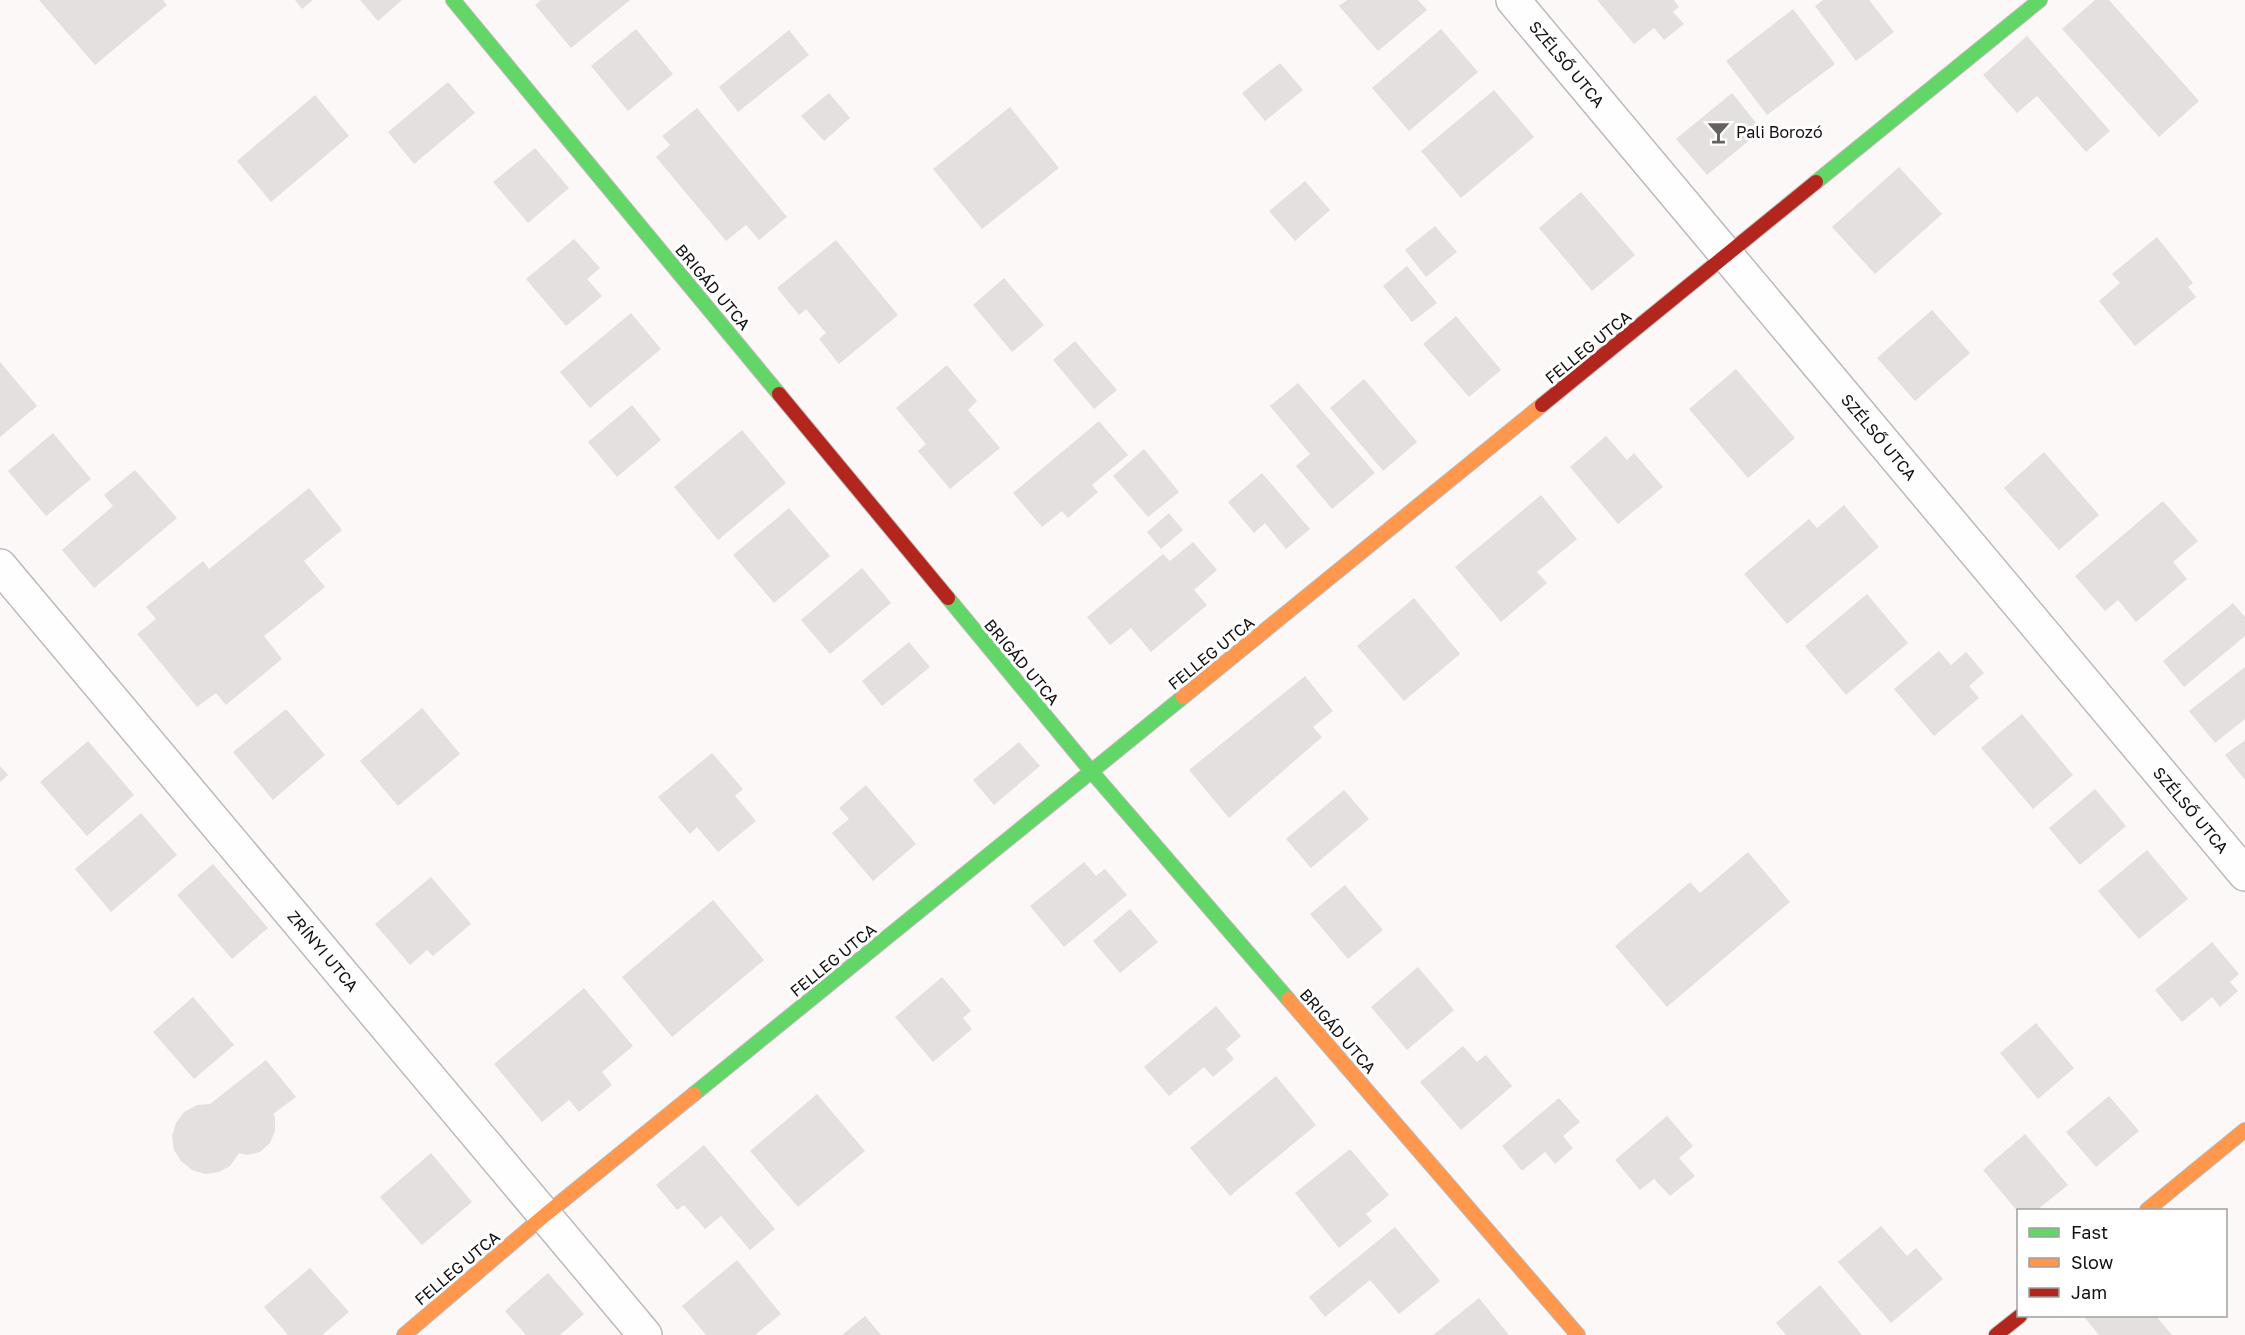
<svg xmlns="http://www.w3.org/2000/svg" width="2245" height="1335" viewBox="0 0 2245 1335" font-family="'Golos Text',sans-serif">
<rect width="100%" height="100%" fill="#fcf8f8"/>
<g fill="#e4e0e0">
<path d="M39,0H163L167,5L95,65Z"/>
<path d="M295,0H313L302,9Z"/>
<path d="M360,0H402L378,21Z"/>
<path d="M541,0H630L571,48L535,5Z"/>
<path d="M1347,0H1418L1427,10L1378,51L1339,6Z"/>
<path d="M1597,0H1674L1679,7L1673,12L1684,24L1664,40L1654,28L1634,44Z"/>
<path d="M1823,0H1869L1894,32L1856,61L1815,6Z"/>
<path d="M2095,0H2109L2199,101L2159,137L2062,29Z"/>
<path d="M1793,9L1835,64L1767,115L1726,61Z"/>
<path d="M636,29L673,74L628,111L591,66Z"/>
<path d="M1441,29L1478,72L1409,131L1372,88Z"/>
<path d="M789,30L809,55L738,112L719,87Z"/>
<path d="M2027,36L2110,131L2086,152L2037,96L2017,113L1983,75Z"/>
<path d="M1280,63L1303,90L1265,121L1242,93Z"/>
<path d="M448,82L475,113L414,164L388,132Z"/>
<path d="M1494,90L1534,137L1461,198L1421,151Z"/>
<path d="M829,93L850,118L824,141L801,116Z"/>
<path d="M1732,93L1762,130L1707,175L1676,139Z"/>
<path d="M315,95L349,136L271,202L237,161Z"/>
<path d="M1010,107L1059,168L982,229L933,169Z"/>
<path d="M697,108L787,217L759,240L746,225L726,241L656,157L670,145L662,136Z"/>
<path d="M535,148L569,188L528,223L493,182Z"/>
<path d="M1899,167L1942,214L1875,274L1832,227Z"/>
<path d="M1305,181L1330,210L1295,241L1269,211Z"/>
<path d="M1581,192L1635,255L1592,291L1539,228Z"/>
<path d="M1435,226L1457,252L1426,277L1405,250Z"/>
<path d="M2157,237L2193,283L2188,287L2196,297L2135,346L2099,301L2120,283L2112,274Z"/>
<path d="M574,239L600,268L587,279L602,296L566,326L526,279Z"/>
<path d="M836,240L898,315L839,364L819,339L826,333L806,309L799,315L777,288Z"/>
<path d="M1407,266L1437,303L1412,322L1383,286Z"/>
<path d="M1004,278L1044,325L1012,352L973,305Z"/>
<path d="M1932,310L1970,353L1915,401L1877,358Z"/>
<path d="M631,313L661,349L590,408L560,372Z"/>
<path d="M1456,316L1501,370L1469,397L1423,344Z"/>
<path d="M1075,341L1117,390L1094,409L1053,360Z"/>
<path d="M0,362L37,406L0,437Z"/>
<path d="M947,365L977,401L968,410L1000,448L950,489L918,451L926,444L896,408Z"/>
<path d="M1736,369L1795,438L1748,478L1689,409Z"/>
<path d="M1364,379L1417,442L1383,471L1330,408Z"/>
<path d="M1298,383L1375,473L1332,509L1296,466L1310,454L1270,406Z"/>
<path d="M632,405L661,440L617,477L588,442Z"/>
<path d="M1099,421L1128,455L1092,485L1098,492L1068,518L1062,511L1042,527L1013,493Z"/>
<path d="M742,430L786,483L718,540L674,487Z"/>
<path d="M53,433L91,479L46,516L8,471Z"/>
<path d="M1606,436L1627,460L1634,453L1663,487L1618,524L1570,467Z"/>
<path d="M1144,449L1179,492L1148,517L1113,476Z"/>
<path d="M2044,452L2099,515L2059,550L2004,488Z"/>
<path d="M135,470L177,518L94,588L62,550L113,506L104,495Z"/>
<path d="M1262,473L1310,529L1286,549L1265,523L1254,533L1228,502Z"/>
<path d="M309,488L342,530L304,561L325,587L264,636L282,659L226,705L216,693L197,707L137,634L156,619L146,607L203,561L209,569Z"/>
<path d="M1541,495L1577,539L1537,572L1547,583L1501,622L1455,567Z"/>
<path d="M2163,501L2198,541L2173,562L2187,579L2136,622L2118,600L2105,611L2075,576Z"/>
<path d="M1844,505L1879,547L1787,624L1744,574L1809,519L1817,528Z"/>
<path d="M789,508L830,556L774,603L733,555Z"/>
<path d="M1169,513L1183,530L1161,549L1147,532Z"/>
<path d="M1193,542L1217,570L1194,590L1207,605L1151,652L1131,628L1110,645L1087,617L1163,554L1170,561Z"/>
<path d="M862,568L891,603L830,654L801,620Z"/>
<path d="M1867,594L1908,643L1846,695L1805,646Z"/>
<path d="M1414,598L1460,654L1404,701L1357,646Z"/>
<path d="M2233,603L2245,617V636L2184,687L2163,661Z"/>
<path d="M909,642L930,667L882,706L862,681Z"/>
<path d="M1939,651L1951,665L1966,652L1984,673L1969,686L1979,698L1934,736L1894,689Z"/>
<path d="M2245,667V719L2215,743L2189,711Z"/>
<path d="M1305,676L1333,711L1313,727L1322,737L1229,818L1189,770Z"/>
<path d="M422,708L460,754L398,806L360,761Z"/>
<path d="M286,709L325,755L273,800L233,752Z"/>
<path d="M2022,714L2073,775L2033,809L1981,748Z"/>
<path d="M2245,740V780L2225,755Z"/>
<path d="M88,741L134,795L87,836L40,782Z"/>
<path d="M1019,742L1040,766L994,805L973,780Z"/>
<path d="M712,753L743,789L735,796L756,821L718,852L697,827L690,834L658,797Z"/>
<path d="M0,766L8,775L0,782Z"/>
<path d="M866,785L916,844L873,881L832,833L849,819L839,808Z"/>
<path d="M2095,789L2126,826L2080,865L2049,828Z"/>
<path d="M1344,790L1369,819L1311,868L1286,839Z"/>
<path d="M141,813L177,855L111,912L75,869Z"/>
<path d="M2147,850L2188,899L2139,939L2098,891Z"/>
<path d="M1748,852L1790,902L1667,1007L1615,946L1690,882L1700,893Z"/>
<path d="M1084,862L1096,876L1105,869L1127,895L1064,947L1030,906Z"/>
<path d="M213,864L268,928L232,959L177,895Z"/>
<path d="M431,877L471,924L433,956L427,950L410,965L375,924Z"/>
<path d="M1345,885L1383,930L1348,959L1310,914Z"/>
<path d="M713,900L764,960L672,1037L622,977Z"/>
<path d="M1130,909L1158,942L1120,973L1093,941Z"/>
<path d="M2212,942L2239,974L2230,982L2238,991L2220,1007L2212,997L2182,1022L2155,990Z"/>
<path d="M1418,967L1454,1010L1407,1050L1371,1007Z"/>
<path d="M942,977L971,1011L963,1018L972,1029L933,1062L895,1017Z"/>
<path d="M584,988L633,1046L602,1072L612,1085L579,1112L569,1100L542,1122L494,1064Z"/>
<path d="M193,997L234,1045L194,1079L153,1032Z"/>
<path d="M1216,1006L1241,1036L1226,1049L1234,1059L1213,1077L1204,1067L1169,1096L1144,1067Z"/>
<path d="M2036,1023L2074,1068L2038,1099L2000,1053Z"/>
<path d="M1463,1046L1477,1062L1486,1055L1512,1086L1461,1130L1420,1082Z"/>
<path d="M266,1060L296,1097L273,1114L275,1117V1131L270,1143L260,1152L247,1155L239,1153L230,1166L219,1172L205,1174L192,1170L181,1161L174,1150L172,1136L176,1123L184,1112L197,1105L210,1104Z"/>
<path d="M1276,1076L1316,1125L1230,1196L1190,1148Z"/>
<path d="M817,1094L865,1151L798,1207L750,1151Z"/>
<path d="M2109,1096L2139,1131L2096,1167L2066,1132Z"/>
<path d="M1559,1098L1580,1122L1563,1136L1573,1148L1555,1164L1545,1152L1522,1171L1502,1146Z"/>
<path d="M1667,1116L1693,1146L1679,1158L1695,1176L1670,1196L1654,1179L1640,1190L1615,1160Z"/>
<path d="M2025,1134L2068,1185L2037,1210H2018V1212L1983,1170Z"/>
<path d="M704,1145L775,1229L750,1250L721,1216L705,1229L684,1205L677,1210L656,1185Z"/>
<path d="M1350,1149L1389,1195L1366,1214L1372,1221L1339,1248L1295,1193Z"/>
<path d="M431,1153L472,1202L422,1245L380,1197Z"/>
<path d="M1881,1226L1907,1256L1916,1248L1943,1279L1891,1323L1838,1262Z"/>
<path d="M1395,1227L1440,1281L1399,1314L1370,1280L1325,1317L1309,1297Z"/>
<path d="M737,1260L781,1314L755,1335H706L682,1306Z"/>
<path d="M310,1268L349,1312L322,1335H288L264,1307Z"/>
<path d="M548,1273L584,1314L560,1335H526L505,1311Z"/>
<path d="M1820,1285L1862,1335H1786L1776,1323Z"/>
<path d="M1479,1298L1509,1335H1433Z"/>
<path d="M865,1316L881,1335H842Z"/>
<path d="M2089,1316H2156L2172,1335H2099L2085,1318Z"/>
</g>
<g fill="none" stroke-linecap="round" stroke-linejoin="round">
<defs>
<g id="street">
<path d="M1513,0L2245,874"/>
<path d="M0,566L645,1335"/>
</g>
<g id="fast">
<path d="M453,0L779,394"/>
<path d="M1816,182L2040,0"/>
<path d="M948,598L1091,771L1288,999"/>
<path d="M694,1094L1183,697"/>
</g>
<g id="slow">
<path d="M1183,697L1542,405"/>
<path d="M1288,999L1578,1335"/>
<path d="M2147,1210L2245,1130"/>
<path d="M404,1335L545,1215L694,1094"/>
</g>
<g id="jam">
<path d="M779,394L948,598"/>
<path d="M1542,405L1816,182"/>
<path d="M1996,1335L2020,1316"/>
</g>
</defs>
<use href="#street" stroke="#bcb9b9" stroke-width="36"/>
<use href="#fast" stroke="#bcb9b9" stroke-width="16"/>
<use href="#slow" stroke="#bcb9b9" stroke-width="16"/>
<use href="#jam" stroke="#bcb9b9" stroke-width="16"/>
<use href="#street" stroke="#fffefe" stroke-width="33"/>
<use href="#fast" stroke="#63d668" stroke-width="14"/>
<use href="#slow" stroke="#ff974d" stroke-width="14"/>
<use href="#jam" stroke="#b3261e" stroke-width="14"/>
</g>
<defs>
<symbol id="bar-bare" viewBox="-9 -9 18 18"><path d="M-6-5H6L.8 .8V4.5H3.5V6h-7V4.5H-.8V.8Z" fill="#656161" stroke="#fff" stroke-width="2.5" paint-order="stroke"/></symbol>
</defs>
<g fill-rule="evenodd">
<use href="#bar-bare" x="1702" y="116" width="33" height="33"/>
</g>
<g text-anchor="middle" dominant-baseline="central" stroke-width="6" stroke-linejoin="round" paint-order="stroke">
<g font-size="16" fill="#141010" stroke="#fff">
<text transform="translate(1567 64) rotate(50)">SZÉLSŐ UTCA</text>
<text transform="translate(713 287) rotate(50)">BRIGÁD UTCA</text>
<text transform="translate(1588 347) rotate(-39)">FELLEG UTCA</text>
<text transform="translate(1879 437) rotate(50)">SZÉLSŐ UTCA</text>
<text transform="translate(1211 653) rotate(-39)">FELLEG UTCA</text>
<text transform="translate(1022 662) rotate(50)">BRIGÁD UTCA</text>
<text transform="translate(2191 810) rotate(50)">SZÉLSŐ UTCA</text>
<text transform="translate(323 951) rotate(50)">ZRÍNYI UTCA</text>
<text transform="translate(833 960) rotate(-39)">FELLEG UTCA</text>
<text transform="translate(1338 1031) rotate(49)">BRIGÁD UTCA</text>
<text transform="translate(457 1268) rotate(-40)">FELLEG UTCA</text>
</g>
<g font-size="16" fill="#141010" stroke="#fff" text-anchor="start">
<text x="1736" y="132">Pali Borozó</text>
</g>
</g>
<rect x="2017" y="1209" width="210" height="108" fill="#ffffff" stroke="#a19f9f" stroke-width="1.5"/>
<rect x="2029" y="1228" width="30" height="9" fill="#63d668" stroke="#a19f9f" stroke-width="1.5"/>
<text x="2071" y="1239" font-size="18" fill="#141010">Fast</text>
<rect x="2029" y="1258" width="30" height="9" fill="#ff974d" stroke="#a19f9f" stroke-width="1.5"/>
<text x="2071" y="1269" font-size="18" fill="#141010">Slow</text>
<rect x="2029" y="1288" width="30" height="9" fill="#b3261e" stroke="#a19f9f" stroke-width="1.5"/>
<text x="2071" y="1299" font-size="18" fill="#141010">Jam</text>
</svg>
